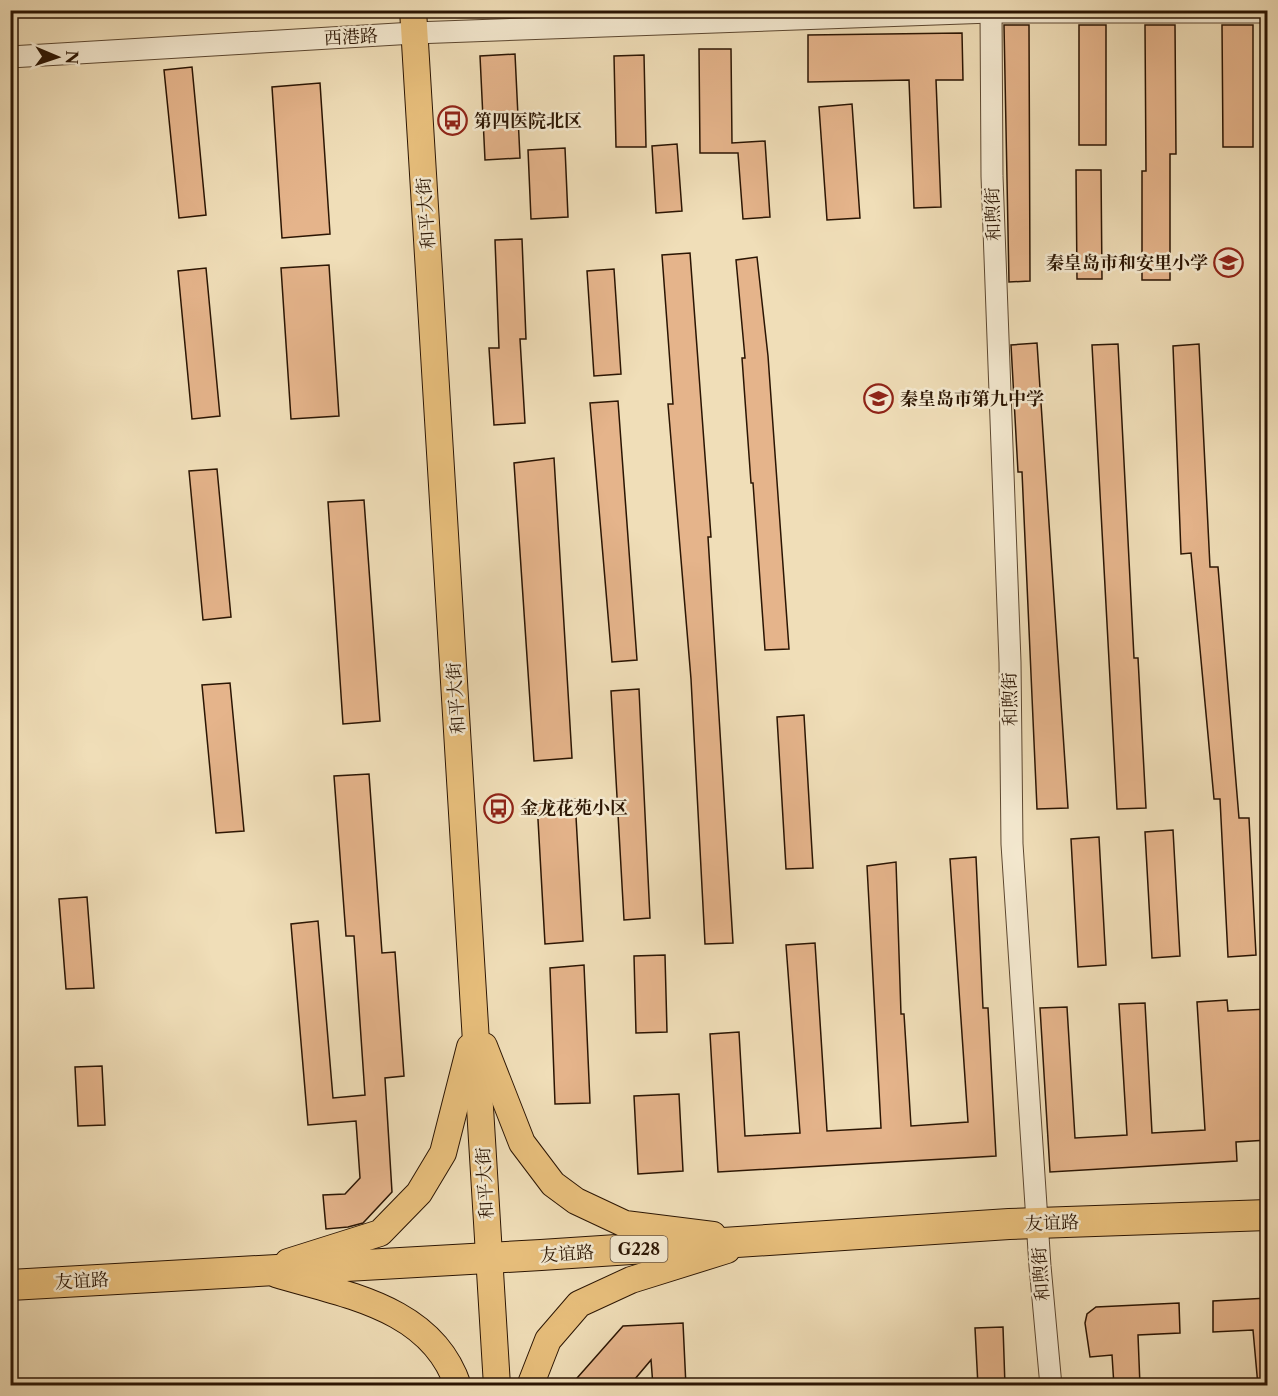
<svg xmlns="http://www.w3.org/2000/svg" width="1278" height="1396" viewBox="0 0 1278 1396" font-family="'Libre Caslon Text','Noto Serif SC',serif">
<rect width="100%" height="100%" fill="#f0deb8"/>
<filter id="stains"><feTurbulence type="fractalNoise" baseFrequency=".00333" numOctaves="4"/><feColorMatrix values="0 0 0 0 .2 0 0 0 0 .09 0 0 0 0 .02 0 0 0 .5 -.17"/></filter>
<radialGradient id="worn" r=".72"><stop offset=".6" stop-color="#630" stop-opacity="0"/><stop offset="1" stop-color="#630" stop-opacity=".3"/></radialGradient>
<g fill="#e5b48b" stroke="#2b1503" stroke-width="1.5">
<path d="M1004,25H1029L1030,281L1009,282Z"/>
<rect x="1079" y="25" width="27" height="120"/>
<path d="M1145,25H1175L1176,154H1170V280H1142V171H1146Z"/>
<path d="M1222,25H1253V147H1223Z"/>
<path d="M962,33L963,80H936L941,207L914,208L909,80L808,82V35Z"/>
<path d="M699,49H731L732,143L765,141L770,217L743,219L738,153H700Z"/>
<path d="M515,54L520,158L485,160L480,56Z"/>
<path d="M644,55L646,147H616L614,56Z"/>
<path d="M192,67L206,215L179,218L164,70Z"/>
<path d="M320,83L330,234L282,238L272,87Z"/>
<path d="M852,104L860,218L827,220L819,107Z"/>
<path d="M677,144L682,211L656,213L652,146Z"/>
<path d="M565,148L568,217L531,219L528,150Z"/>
<path d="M1076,170H1101L1102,279H1077Z"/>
<path d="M522,239L526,339H520L525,423L494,425L489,348H499L495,240Z"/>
<path d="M690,253L711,537H708L733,943L705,944L691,679L668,404H673L662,255Z"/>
<path d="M757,257L768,356L789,649L765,650L753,483H751L742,358H745L736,260Z"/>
<path d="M329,265L339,416L291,419L281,268Z"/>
<path d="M206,268L220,416L192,419L178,271Z"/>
<path d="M614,269L621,374L594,376L587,271Z"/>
<path d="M1037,343L1068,808L1037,809L1022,472H1018L1011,345Z"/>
<path d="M1118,344L1134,658H1138L1146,808L1117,809L1092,345Z"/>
<path d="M1199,344L1210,567H1218L1239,818H1249L1256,955L1228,957L1220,799H1214L1191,553L1181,554L1173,346Z"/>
<path d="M618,401L637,660L612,662L590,403Z"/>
<path d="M554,458L572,758L534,761L514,463Z"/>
<path d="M217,469L231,617L203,620L189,471Z"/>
<path d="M364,500L380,721L343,724L328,502Z"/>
<path d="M230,683L244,831L216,833L202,685Z"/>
<path d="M639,689L650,918L624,920L611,691Z"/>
<path d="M804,715L813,868L786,869L777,717Z"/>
<path d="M369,774L382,953L395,952L404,1076L385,1078L392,1192L363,1223L348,1227L326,1229L323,1195L345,1194L360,1178L356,1121L308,1125L291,924L318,921L333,1098L365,1095L354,936H346L334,776Z"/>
<path d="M575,799L583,941L545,944L537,802Z"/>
<path d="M1173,830L1180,956L1152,958L1145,832Z"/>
<path d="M1099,837L1106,965L1078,967L1071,839Z"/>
<path d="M976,857L983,1008H988L996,1156L718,1172L710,1034L739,1032L745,1136L800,1133L786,945L815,943L827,1131L881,1128L867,866L896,862L901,1014H904L911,1126L968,1122L950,859Z"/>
<path d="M87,897L94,988L66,989L59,899Z"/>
<path d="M665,955L667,1032L636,1033L634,956Z"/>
<path d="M584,965L590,1103L555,1104L550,968Z"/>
<path d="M1227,1000L1228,1011L1268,1009V1140L1236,1142L1237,1161L1050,1172L1040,1008L1067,1007L1075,1138L1127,1135L1119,1004L1145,1003L1152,1133L1205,1130L1197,1002Z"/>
<path d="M102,1066L105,1125L78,1126L75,1067Z"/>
<path d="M679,1094L683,1171L638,1174L634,1096Z"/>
<path d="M1268,1298V1386H1258L1253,1330L1213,1332V1301Z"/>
<path d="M1179,1303L1180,1333L1138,1335L1140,1386H1114L1112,1355L1090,1357L1085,1323L1087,1314L1096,1307Z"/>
<path d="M683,1323L686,1386H653L651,1360L629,1386H570L623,1326Z"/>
<path d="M1003,1327L1005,1386H978L975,1328Z"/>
</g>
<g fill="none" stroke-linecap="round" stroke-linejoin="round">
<defs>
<g id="minor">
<path d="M991,12L992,176L1010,662L1012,844L1040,1266L1051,1386"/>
<path d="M10,57L414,33L991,12H1268"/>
</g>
<g id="major">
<path d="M413,10L497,1386"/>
<path d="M484,1046L522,1143L553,1184L576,1201L625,1224L713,1235"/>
<path d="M288,1262L380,1233L419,1193L443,1153L470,1047"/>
<path d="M276,1274C345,1295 432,1307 458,1386"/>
<path d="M530,1386L548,1340L579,1304L631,1280L727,1250"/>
</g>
<path id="highway" d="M10,1285L541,1255L1009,1224L1268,1215"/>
</defs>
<use href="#minor" stroke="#5c4730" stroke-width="23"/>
<use href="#major" stroke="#2b1503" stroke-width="28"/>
<use href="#highway" stroke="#2b1503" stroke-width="32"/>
<use href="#minor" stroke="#f5ead1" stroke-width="21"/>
<use href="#major" stroke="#e8bf7c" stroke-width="26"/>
<use href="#highway" stroke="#e8bf7c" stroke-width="30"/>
</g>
<defs>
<symbol id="bus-ring" viewBox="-11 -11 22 22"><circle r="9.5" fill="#f5ead1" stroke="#8f2418" stroke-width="1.5"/><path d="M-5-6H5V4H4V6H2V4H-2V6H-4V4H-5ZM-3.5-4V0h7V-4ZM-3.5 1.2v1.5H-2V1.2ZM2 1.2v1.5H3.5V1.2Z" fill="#8f2418"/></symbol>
<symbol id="school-ring" viewBox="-11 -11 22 22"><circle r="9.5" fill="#f5ead1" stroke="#8f2418" stroke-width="1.5"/><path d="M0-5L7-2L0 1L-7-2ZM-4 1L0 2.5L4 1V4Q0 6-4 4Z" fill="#8f2418"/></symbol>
</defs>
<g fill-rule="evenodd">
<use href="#bus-ring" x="436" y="104" width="33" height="33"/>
<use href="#school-ring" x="1212" y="246" width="33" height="33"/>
<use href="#school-ring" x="862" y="382" width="33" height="33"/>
<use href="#bus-ring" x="482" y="792" width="33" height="33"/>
</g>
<g text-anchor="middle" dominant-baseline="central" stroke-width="5" stroke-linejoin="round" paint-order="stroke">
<rect fill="#f5ead1" stroke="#685541" stroke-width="1.5" x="610.5" y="1236" width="57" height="26" rx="4.5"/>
<g font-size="16" font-weight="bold" fill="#2b1503">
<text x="639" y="1249">G228</text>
</g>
<g font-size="18" fill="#2b1503" stroke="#f5ead1">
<text transform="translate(351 37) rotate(-3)">西港路</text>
<text transform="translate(426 213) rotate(-94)">和平大街</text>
<text transform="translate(993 214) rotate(-92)">和煦街</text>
<text transform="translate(456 698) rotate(-94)">和平大街</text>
<text transform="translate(1010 699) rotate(-91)">和煦街</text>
<text transform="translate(485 1183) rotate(-93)">和平大街</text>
<text transform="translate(1052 1223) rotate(-2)">友谊路</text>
<text transform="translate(567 1254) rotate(-4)">友谊路</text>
<text transform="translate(1041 1274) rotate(-94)">和煦街</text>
<text transform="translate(82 1281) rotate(-3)">友谊路</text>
</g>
<g font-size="18" font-weight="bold" fill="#2b1503" stroke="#f5ead1" text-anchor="start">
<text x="474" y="121">第四医院北区</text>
<text x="1208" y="263" text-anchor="end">秦皇岛市和安里小学</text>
<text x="900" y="399">秦皇岛市第九中学</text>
<text x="520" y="808">金龙花苑小区</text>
</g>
</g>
<rect width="1278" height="1396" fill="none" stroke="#f0deb8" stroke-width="36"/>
<rect x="12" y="12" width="1254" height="1372" fill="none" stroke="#2b1503" stroke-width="3"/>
<rect x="18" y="18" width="1242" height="1360" fill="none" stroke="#2b1503" stroke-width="1.5"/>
<g transform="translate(57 57) rotate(92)" stroke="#f5ead1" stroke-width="4.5" paint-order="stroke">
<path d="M0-4.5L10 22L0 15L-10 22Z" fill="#2b1503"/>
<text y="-9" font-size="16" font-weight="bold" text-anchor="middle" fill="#2b1503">N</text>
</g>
<rect width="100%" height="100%" filter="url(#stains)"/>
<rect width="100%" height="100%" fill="url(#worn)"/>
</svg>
